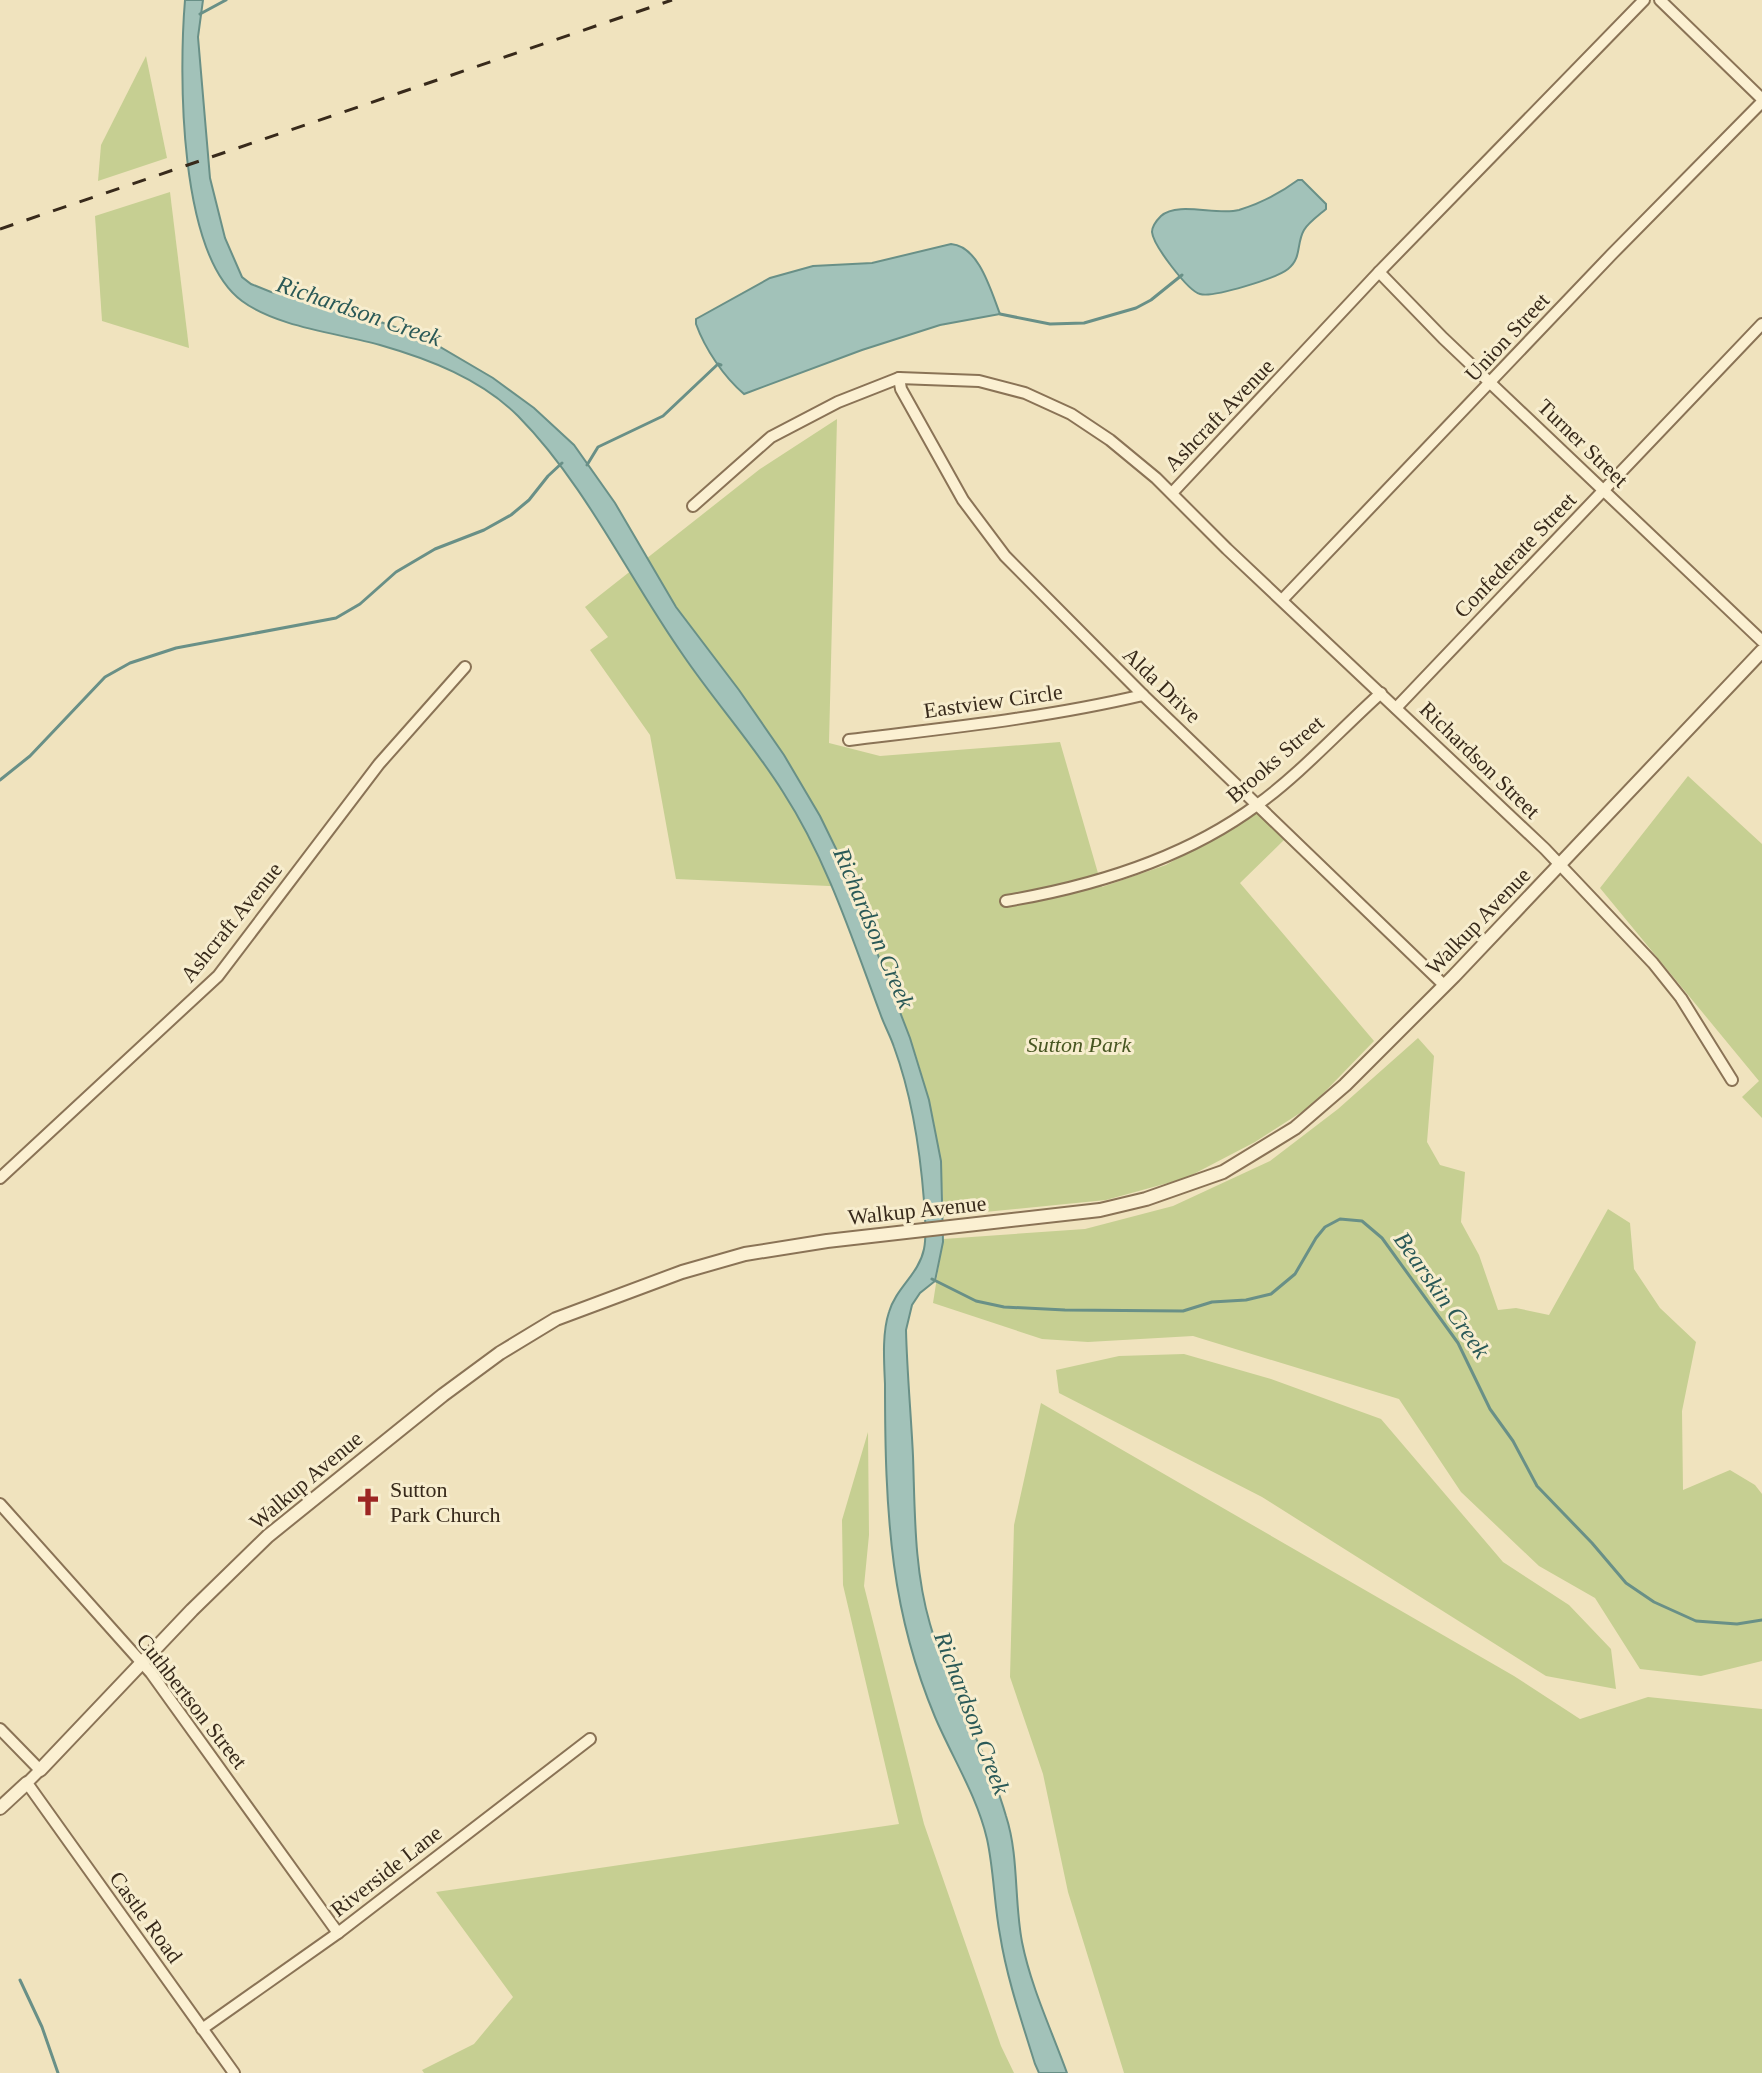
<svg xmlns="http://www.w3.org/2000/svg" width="1762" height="2073" viewBox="0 0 1762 2073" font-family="'Times New Roman',serif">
<rect width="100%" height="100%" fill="#f0e3be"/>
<g fill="#c6cf92">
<path d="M146,56L167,158L98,181L101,145Z"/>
<path d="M170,192L189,348L102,321L95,216Z"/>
<path d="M837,419L829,743L880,756L1060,742L1102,887L1166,865L1258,812L1286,838L1240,883L1374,1041L1311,1106L1255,1142L1186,1178L1106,1200L944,1216C942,1177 939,1139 929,1101C911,1028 878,957 851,887L676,879L650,735L590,650L608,637L585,607L760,469Z"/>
<path d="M1688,776L1762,844V1118L1742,1097L1759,1081L1600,888Z"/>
<path d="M1418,1038L1434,1056L1427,1142L1440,1165L1465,1172L1461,1222L1479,1255L1498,1310L1516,1308L1549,1315L1608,1209L1630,1223L1634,1269L1660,1308L1696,1342L1682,1411L1683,1490L1730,1470L1755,1485L1762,1494V1661L1701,1676L1640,1669L1595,1598L1539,1566L1461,1492L1399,1399L1193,1336L1088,1342L1042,1339L933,1303L943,1239L1085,1229L1173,1206L1270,1161L1338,1109Z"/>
<path d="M1184,1354L1271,1379L1381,1419L1503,1562L1569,1605L1611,1649L1616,1689L1546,1676L1262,1497L1059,1393L1056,1370L1119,1356Z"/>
<path d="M1041,1403L1514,1676L1580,1719L1648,1697L1762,1709V2073H1124L1068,1892L1043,1774L1010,1677L1014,1525Z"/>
<path d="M868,1432L869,1535L864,1586L924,1824L1001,2046L1014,2073H424L422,2070L474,2044L513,1997L436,1892L899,1824L843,1585L842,1520Z"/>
</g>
<g fill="#a2c2b9" stroke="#699087" stroke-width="2">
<path d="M185,0H203L198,37L210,178L225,238L242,277L251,284L271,292L324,302L423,337L493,378L534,408L574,445L615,503L676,607L739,690L784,755L820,816L841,859L910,1038L929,1100L941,1161L943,1242L935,1281L920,1293L912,1305L906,1330C907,1372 911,1414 913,1456C915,1513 914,1569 930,1624C949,1691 987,1750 1006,1816C1019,1856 1014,1900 1022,1942C1031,1987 1051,2029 1067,2073H1039L1035,2064C1022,2022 1007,1979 1000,1935C994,1904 994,1871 987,1839C977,1796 952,1757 935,1717C915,1669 901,1617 894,1565C886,1505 885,1445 885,1384C884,1361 882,1333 889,1312C896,1288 919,1274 924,1249C927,1234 925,1217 924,1201C920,1149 912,1096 894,1047C890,1035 884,1025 880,1013C852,938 827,860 783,792C753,744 715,702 683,655C628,577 586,485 518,416C481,379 429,359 380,345C337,333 277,327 242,301C178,254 179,72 185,0Z"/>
<path d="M1298,180H1302L1326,204V209C1319,215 1308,223 1304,230C1296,244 1302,258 1288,269C1277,278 1213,298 1200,294C1188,291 1153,245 1152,232C1152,227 1157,220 1161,216C1178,201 1217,216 1239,210C1262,203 1279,194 1298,180Z"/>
<path d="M951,244C979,246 991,291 1000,314L940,325L862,350L744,394C724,377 705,349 696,324V319L770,278L813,266L872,263Z"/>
</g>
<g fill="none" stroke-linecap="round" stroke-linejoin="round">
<g stroke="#699087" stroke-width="3">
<path d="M200,14L226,0"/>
<path d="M1000,314L1050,324L1084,323L1136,308L1151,300L1182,275"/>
<path d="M587,465L598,447L663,416L718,364L721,365"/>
<path d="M0,780L30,756L105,677L130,663L176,648L336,618L360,604L396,572L435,549L484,530L511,515L529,500L548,476L562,463"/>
<path d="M932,1279L976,1301L1004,1307L1065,1310L1183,1311L1212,1302L1246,1300L1271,1294L1295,1274L1316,1238L1325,1227L1340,1219L1362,1221L1382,1238L1458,1343L1490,1409L1513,1441L1537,1486L1592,1543L1626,1583L1654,1602L1696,1621L1737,1624L1762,1620"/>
<path d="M20,1980L42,2027L58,2073"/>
</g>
<defs>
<g id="minor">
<path d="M1660,0L1762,99"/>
<path d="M1379,272L1443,338L1762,641"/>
<path d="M899,378L901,389L963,500L1005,556L1143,695L1444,985"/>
<path d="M1172,493L1379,272L1644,0"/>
<path d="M693,506L771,437L838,402L899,378L979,381L1025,393L1071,414L1110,440L1156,478L1227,549L1545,849L1653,963L1681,998L1732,1080"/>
<path d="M1282,600L1612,254L1762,102"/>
<path d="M1396,708L1762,324"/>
<path d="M849,740C947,728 1046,718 1143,695"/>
<path d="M1006,901C1095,886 1184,859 1257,805C1299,775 1341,729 1381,693"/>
<path d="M0,1178L218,976L379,764L465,667"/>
<path d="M0,1504L151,1673L338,1933"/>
<path d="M0,1729L40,1770L27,1783L234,2073"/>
<path d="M202,2029L338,1933L590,1739"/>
</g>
<g id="tertiary">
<path d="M40,1770L192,1610L268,1536L443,1395L500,1353L556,1319L682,1272L745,1254L827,1241L1100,1210L1146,1199L1223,1172L1295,1128L1345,1085L1454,976L1762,651"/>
<path d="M0,1808L27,1783"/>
</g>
</defs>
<use href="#minor" stroke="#8a7356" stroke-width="14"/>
<use href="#tertiary" stroke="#8a7356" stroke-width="16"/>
<use href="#minor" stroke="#fbf0d2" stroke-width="10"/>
<use href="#tertiary" stroke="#fbf0d2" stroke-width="12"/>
<path stroke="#382a1b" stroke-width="3" stroke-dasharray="14 14" stroke-linecap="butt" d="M0,229L672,0"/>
</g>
<defs>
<symbol id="church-bare" viewBox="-9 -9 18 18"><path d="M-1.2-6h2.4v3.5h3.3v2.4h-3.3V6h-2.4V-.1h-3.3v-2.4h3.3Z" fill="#9c2522" stroke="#f7edce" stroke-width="2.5" paint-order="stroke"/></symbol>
</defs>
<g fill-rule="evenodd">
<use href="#church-bare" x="348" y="1482" width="40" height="40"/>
</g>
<g text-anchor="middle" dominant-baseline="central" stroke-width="6" stroke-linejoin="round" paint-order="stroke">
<g font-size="22" fill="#382a1b" stroke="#f7edce">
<text transform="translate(1507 337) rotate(-47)">Union Street</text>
<text transform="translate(1219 415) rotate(-46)">Ashcraft Avenue</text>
<text transform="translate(1583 443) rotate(44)">Turner Street</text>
<text transform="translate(1515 555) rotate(-46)">Confederate Street</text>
<text transform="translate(1162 685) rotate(44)">Alda Drive</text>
<text transform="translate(993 701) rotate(-8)">Eastview Circle</text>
<text transform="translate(1275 759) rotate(-41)">Brooks Street</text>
<text transform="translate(1480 760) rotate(44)">Richardson Street</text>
<text transform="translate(1478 921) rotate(-46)">Walkup Avenue</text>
<text transform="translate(231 922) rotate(-51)">Ashcraft Avenue</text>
<text transform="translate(917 1210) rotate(-6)">Walkup Avenue</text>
<text transform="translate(306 1480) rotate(-40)">Walkup Avenue</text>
<text transform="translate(192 1701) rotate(52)">Cuthbertson Street</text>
<text transform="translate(386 1871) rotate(-38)">Riverside Lane</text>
<text transform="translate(146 1917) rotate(54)">Castle Road</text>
</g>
<g font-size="22" font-style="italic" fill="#475621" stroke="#f7edce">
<text x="1079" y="1044">Sutton Park</text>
</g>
<g font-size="22" fill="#382a1b" stroke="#f7edce" text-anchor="start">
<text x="390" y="1489">Sutton<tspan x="390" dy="25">Park Church</tspan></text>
</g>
<g font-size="24" font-style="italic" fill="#2a5957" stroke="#f7edce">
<text transform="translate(359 311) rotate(19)">Richardson Creek</text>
<text transform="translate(874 928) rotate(67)">Richardson Creek</text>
<text transform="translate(1442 1295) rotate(55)">Bearskin Creek</text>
<text transform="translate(972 1713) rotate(69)">Richardson Creek</text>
</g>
</g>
</svg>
